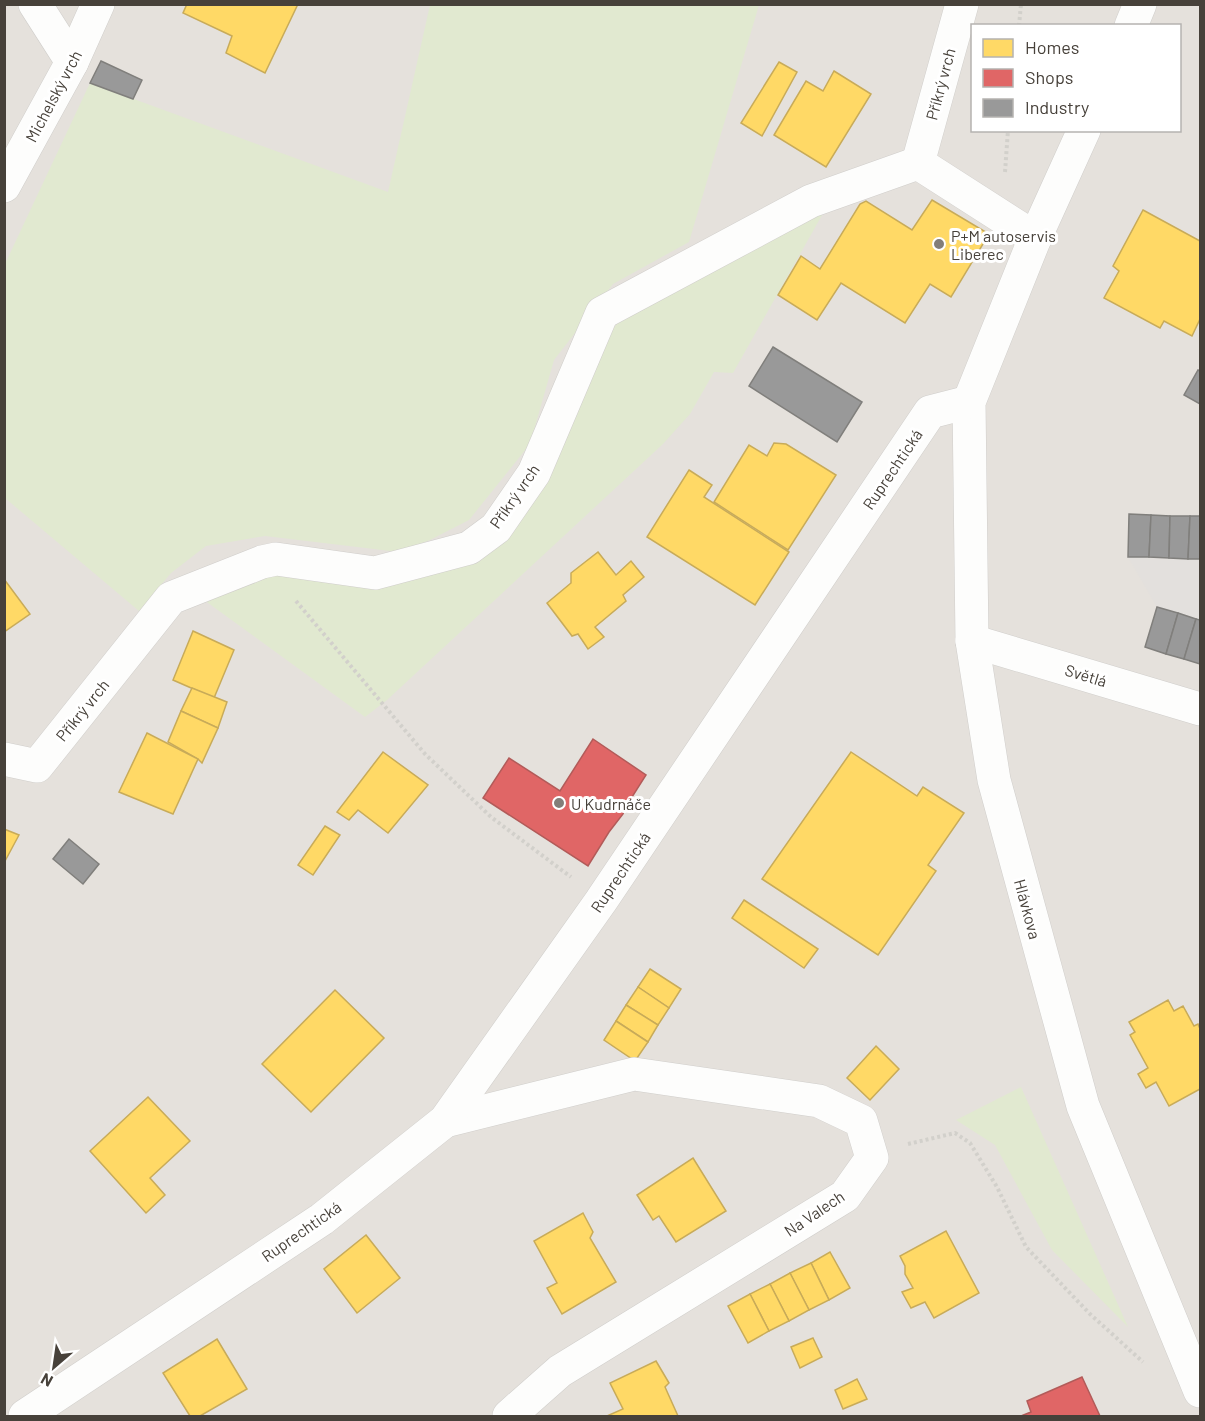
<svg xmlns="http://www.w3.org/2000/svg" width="1205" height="1421" viewBox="0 0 1205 1421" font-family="Barlow,sans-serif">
<rect width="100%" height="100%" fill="#f2f0ed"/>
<path fill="#e5e1dc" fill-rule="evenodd" d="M5,5H1200V1416H5ZM972,26H1180V130H972Z"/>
<path fill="#e3e0dd" d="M1129,514L1200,516V664L1145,647L1157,607L1128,557Z"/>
<g fill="#e1e9d0">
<path d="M430,5H759L689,242L613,284L554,360L530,444L469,520L430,540L399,552L265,536L206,546L171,573L139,611L5,498V264L90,83L388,192Z"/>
<path d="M826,208L733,373L714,372L690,414L663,444L387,700L365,717L204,600L247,580L298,573L466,556L597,346L633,306Z"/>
<path d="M1021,1087L1128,1327L1052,1250L995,1145L956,1120Z"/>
</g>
<g fill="#ffd966" stroke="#c8ab59" stroke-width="1.5">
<path d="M187,4H298L265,73L226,53L232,36L183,13Z"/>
<path d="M779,62L797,72L762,136L741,123Z"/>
<path d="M834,71L871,94L826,167L774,135L806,81L823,91Z"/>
<path d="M932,200L989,234L951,297L930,284L905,323L841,283L817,320L778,295L801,256L820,269L860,204L866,201L912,230Z"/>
<path d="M1143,210L1200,241V319L1192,336L1164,321L1160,328L1104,298L1119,271L1113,266Z"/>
<path d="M774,443L786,444L836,475L788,550L714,502L749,445L767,456Z"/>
<path d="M689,470L712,485L704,497L789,552L755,605L647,537Z"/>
<path d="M598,552L616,575L631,561L644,577L623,595L626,601L595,627L604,637L588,649L578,634L572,636L547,603L571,583V573Z"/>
<path d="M4,579L30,614L4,632Z"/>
<path d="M193,631L234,650L214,698L173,680Z"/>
<path d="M192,688L227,702L218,728L181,711Z"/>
<path d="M181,711L218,728L202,763L198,759L168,742Z"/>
<path d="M147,733L198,759L173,814L119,792Z"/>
<path d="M383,752L428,785L388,833L358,810L349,820L337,812Z"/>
<path d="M851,752L917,796L923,787L964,813L928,865L936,871L878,955L762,879Z"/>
<path d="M325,826L340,835L313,875L298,865Z"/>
<path d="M4,829L19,835L4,863Z"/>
<path d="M744,900L818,949L804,968L732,918Z"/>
<path d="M650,969L681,989L669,1008L638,987Z"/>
<path d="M638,987L669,1008L658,1025L626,1005Z"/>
<path d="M335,990L384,1038L311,1112L262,1064Z"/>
<path d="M1168,1000L1174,1011L1183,1006L1194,1026L1198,1024L1200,1029V1089L1169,1106L1156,1082L1146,1088L1138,1074L1148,1068L1130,1035L1135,1032L1129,1022Z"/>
<path d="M626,1005L658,1025L648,1042L616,1021Z"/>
<path d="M616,1021L648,1042L635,1061L604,1040Z"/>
<path d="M876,1046L899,1069L870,1100L847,1078Z"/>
<path d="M148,1097L190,1141L150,1178L165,1195L146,1213L90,1151Z"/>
<path d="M693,1158L726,1211L676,1242L659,1216L653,1220L637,1195Z"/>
<path d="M583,1213L593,1232L590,1238L616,1282L562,1314L547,1288L557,1283L534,1241Z"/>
<path d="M946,1231L979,1293L934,1318L925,1302L911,1308L902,1292L913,1288L905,1274V1266L900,1256Z"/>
<path d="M366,1235L400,1278L357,1313L324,1269Z"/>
<path d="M830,1252L850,1288L829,1300L811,1263Z"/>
<path d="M811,1263L829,1300L809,1310L790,1273Z"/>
<path d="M790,1273L809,1310L789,1321L770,1284Z"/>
<path d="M770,1284L789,1321L769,1331L750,1294Z"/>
<path d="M750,1294L769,1331L748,1343L728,1306Z"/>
<path d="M813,1338L822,1357L800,1368L791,1347Z"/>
<path d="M217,1339L247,1389L200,1416H190L163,1373Z"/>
<path d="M656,1361L669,1383L665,1387L678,1416H607L623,1409L610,1383Z"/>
<path d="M857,1379L867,1399L843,1409L835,1390Z"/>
</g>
<g fill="#e06666" stroke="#b25b59" stroke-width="1.5">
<path d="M593,739L646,775L625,808L623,814L609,832L588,866L483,798L509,758L560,791Z"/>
<path d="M1082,1377L1100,1416H1021L1031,1412L1027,1401Z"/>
</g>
<g fill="#999" stroke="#807f7c" stroke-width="1.5">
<path d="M101,61L142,80L133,99L90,83Z"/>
<path d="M773,347L862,402L837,442L749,386Z"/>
<path d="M1198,370L1200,371V404L1184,395Z"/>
<path d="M1129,514L1151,515L1149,557H1128Z"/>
<path d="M1151,515L1170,516L1169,558L1149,557Z"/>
<path d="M1170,516H1190L1188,559L1169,558Z"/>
<path d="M1190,516H1200V559H1188Z"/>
<path d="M1157,607L1178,613L1166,654L1145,647Z"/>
<path d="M1178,613L1196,619L1184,659L1166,654Z"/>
<path d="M1196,619L1200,620V664L1184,659Z"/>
<path d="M69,839L99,864L83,884L53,859Z"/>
</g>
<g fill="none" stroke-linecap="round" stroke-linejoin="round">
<defs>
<g id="minor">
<path d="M35,4L72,62"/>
<path d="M962,4L918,163L1035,238"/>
<path d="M1131,26L1140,4"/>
<path d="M1084,130L1035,238L969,402L972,641L994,780L1083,1106L1200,1391"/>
<path d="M4,186L72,62L98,4"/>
<path d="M972,641L1200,709"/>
<path d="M4,759L37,766L171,598L262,562L276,559L375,573L469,548L496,528L534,473L602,313L811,201L918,163"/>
<path d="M445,1121L634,1074L819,1101L861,1121L872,1158L845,1196L560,1371L509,1416"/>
<path d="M25,1416L322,1219L445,1121L601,901L930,412L969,402"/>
</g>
</defs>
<use href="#minor" stroke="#d0cecb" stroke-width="34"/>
<g stroke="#d2d0cb" stroke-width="4" stroke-dasharray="3 3" stroke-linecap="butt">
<path d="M1019,26L1021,4"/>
<path d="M1005,172L1008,130"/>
<path d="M296,601L425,754L491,817L571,877"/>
<path d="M908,1144L955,1133L970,1143L997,1187L1026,1247L1090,1314L1143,1362"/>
</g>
<use href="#minor" stroke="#fdfdfc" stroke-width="33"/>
</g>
<g fill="#837e79" stroke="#fff" stroke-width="2">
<circle cx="939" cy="244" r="6"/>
<circle cx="559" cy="803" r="6"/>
</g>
<g text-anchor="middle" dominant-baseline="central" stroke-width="6" stroke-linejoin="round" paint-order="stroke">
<g font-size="16" fill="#47413a" stroke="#fff">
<text transform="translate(940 84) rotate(-75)">Příkrý vrch</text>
<text transform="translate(53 96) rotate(-62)">Michelský vrch</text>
<text transform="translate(892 469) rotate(-56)">Ruprechtická</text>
<text transform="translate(514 496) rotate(-55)">Příkrý vrch</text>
<text transform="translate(1086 675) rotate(17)">Světlá</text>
<text transform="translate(82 710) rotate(-51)">Příkrý vrch</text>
<text transform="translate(620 872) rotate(-56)">Ruprechtická</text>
<text transform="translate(1028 909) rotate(75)">Hlávkova</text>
<text transform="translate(814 1213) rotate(-34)">Na Valech</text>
<text transform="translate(301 1231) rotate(-35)">Ruprechtická</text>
</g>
<g font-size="16" fill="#47413a" stroke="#fff" text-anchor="start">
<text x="951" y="235">P+M autoservis<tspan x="951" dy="18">Liberec</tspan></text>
<text x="571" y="803">U Kudrnáče</text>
</g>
</g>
<rect width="1205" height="1421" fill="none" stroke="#47413a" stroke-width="12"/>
<rect x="971" y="24" width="210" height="108" fill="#ffffff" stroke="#b5b3b0" stroke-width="1.5"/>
<rect x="983" y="39" width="30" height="18" fill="#ffd966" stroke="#b5b3b0" stroke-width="1.5"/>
<text x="1025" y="54" font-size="18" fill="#47413a">Homes</text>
<rect x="983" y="69" width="30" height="18" fill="#e06666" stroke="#b5b3b0" stroke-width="1.5"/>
<text x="1025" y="84" font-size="18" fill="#47413a">Shops</text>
<rect x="983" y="99" width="30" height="18" fill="#999999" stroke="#b5b3b0" stroke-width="1.5"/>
<text x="1025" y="114" font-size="18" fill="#47413a">Industry</text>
<g transform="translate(54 1367) rotate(209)" stroke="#ffffff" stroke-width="4.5" paint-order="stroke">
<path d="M0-4.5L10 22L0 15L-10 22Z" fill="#47413a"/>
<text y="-9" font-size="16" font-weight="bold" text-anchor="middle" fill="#47413a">N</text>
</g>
</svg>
